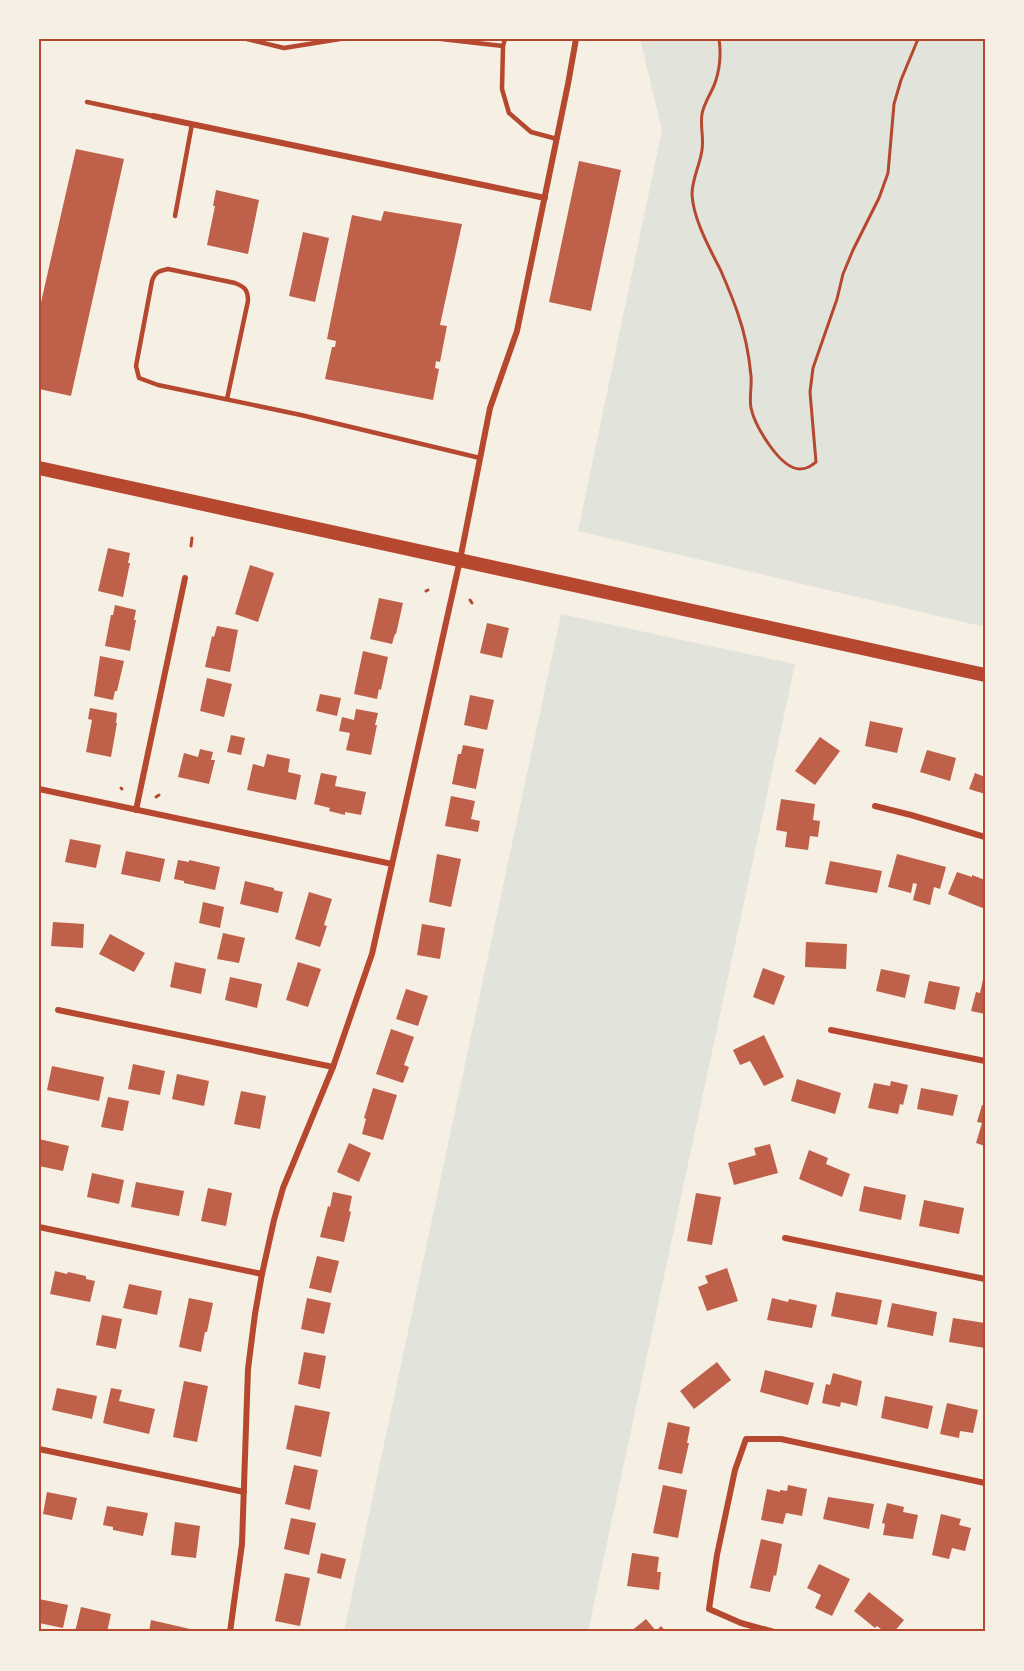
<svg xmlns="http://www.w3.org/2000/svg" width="1024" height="1671" viewBox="0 0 1024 1671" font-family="'PT Sans Narrow',sans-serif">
<rect width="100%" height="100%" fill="#f6efe4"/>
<g fill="#e2e4dc">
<path d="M640,39H985V627L578,531L662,130Z"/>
<path d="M561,614L795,664L588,1632H344Z"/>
</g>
<g fill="#bf614a">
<path d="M76,149L124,159L71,396L39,389V311Z"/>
<path d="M579,161L621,170L591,311L549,302Z"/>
<path d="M216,190L259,200L248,254L207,245L215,206H213Z"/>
<path d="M384,211L462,224L440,325L447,326L440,362L436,361L435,368L439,369L433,400L325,379L332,347H335L336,341L327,339L352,215L381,221Z"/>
<path d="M303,232L329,238L315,302L289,296Z"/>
<path d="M108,548L130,553L128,563H130L123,597L98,591Z"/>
<path d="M250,565L274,573L258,622L235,614Z"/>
<path d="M379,598L403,603L396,634H395L392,644L370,639Z"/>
<path d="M115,605L136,610L134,620H136L130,651L105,646L111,615H113Z"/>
<path d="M487,623L509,628L502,658L480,653Z"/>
<path d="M217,626L238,630L230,672L205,667L212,636L214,637Z"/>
<path d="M363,651L388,657L381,690L379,689L377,699L354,694Z"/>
<path d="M100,656L124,661L117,691H115L113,700L94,696Z"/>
<path d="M207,678L232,684L224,717L200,711Z"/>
<path d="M320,694L341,698L337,716L316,711Z"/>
<path d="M470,695L494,700L487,730L464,725Z"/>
<path d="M90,708L117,713L116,723H117L111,757L86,752L92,720L88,719Z"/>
<path d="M356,709L378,713L375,725H377L371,755L346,750L350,733L339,731L342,717L354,720Z"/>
<path d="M870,721L903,728L897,753L865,746Z"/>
<path d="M231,735L245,738L241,755L227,752Z"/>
<path d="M820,737L840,751L815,785L795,771Z"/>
<path d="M463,745L484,749L476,789L452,784L458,754H461Z"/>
<path d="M200,749L213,752L211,760H215L209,784L178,777L184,753L198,757Z"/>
<path d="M927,750L956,758L950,781L920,772Z"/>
<path d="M267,754L290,759L288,772L301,775L296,800L247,790L253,764L264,767Z"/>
<path d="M321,773L337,776L335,786L366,792L361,815L345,812V815L329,811L330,808L314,804Z"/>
<path d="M975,773L985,777V794L969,789Z"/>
<path d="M451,796L475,801L471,819L480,821L478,832L445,826Z"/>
<path d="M781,799L815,804L813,820L820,821L818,837L810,836L808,850L785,847L787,832L776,830Z"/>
<path d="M70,839L101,845L96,868L65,862Z"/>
<path d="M126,851L165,859L160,882L121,874Z"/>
<path d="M437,854L461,859L451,907L429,902Z"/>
<path d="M897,854L946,867L940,889L934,887L930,905L913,900L917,884L913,883L911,893L888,887Z"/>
<path d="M178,860L189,862V860L220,867L215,890L184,883V881L174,879Z"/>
<path d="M830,861L882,871L877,893L825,884Z"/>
<path d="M957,872L972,877V875L985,880V909L948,894Z"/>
<path d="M245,881L274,888V890L283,892L278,913L240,904Z"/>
<path d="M309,892L332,899L324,925L327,926L320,947L295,939Z"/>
<path d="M203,902L224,907L220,928L199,923Z"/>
<path d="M53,922L84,924L83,948L51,946Z"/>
<path d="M422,924L445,928L440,959L417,955Z"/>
<path d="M223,933L245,938L239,963L217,959Z"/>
<path d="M110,934L145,953L134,972L99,954Z"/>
<path d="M806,942L847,944L846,969L805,967Z"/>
<path d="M175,962L206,969L201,994L170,987Z"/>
<path d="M298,962L321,969L308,1007L286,1000Z"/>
<path d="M763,968L785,976L774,1005L753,997Z"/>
<path d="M881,969L910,975L905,998L876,991Z"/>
<path d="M984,975H985V1014L971,1011L976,992L980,993Z"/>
<path d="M230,977L262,984L257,1008L225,1000Z"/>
<path d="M929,981L960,987L955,1010L924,1003Z"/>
<path d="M406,989L428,996L418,1026L396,1019Z"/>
<path d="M391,1029L414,1037L404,1065L409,1067L403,1083L376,1074Z"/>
<path d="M764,1035L784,1077L764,1086L750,1061L740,1065L733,1050Z"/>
<path d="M133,1064L165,1071L160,1095L128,1089Z"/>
<path d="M52,1066L104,1077L99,1101L47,1090Z"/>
<path d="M177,1074L209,1081L204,1106L172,1099Z"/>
<path d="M797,1079L841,1093L835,1114L791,1101Z"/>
<path d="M891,1081L908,1085L903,1105L900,1104L898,1114L868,1108L874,1083L890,1086Z"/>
<path d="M373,1088L397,1095L383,1140L362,1134L366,1119L364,1118Z"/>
<path d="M921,1088L958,1095L953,1116L917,1109Z"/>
<path d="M241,1091L266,1096L260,1129L234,1124Z"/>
<path d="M108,1097L129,1101L123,1131L101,1127Z"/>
<path d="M982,1105L985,1106V1146L976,1143L982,1123L977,1122Z"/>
<path d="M39,1139L69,1146L63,1171L39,1166Z"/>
<path d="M349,1143L371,1153L359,1182L337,1172Z"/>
<path d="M770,1144L778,1173L734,1185L728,1163L756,1155L754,1148Z"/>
<path d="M809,1150L828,1158L826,1164L850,1174L842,1197L799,1179Z"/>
<path d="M92,1173L124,1180L119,1204L87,1197Z"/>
<path d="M136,1182L184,1191L179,1216L131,1207Z"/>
<path d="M864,1186L906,1195L901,1220L859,1211Z"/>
<path d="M208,1188L232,1193L226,1226L201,1221Z"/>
<path d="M333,1192L352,1196L349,1211L351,1212L344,1242L320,1237L328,1206L330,1207Z"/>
<path d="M696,1193L721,1197L712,1245L687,1241Z"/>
<path d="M924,1200L964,1208L959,1234L919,1226Z"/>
<path d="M317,1256L339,1261L331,1293L309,1288Z"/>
<path d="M727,1268L738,1301L707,1311L698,1287L708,1283L705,1276Z"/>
<path d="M55,1271L67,1274L68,1272L86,1276V1279L95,1281L90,1302L50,1294Z"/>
<path d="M129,1284L162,1291L157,1315L123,1308Z"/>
<path d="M836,1292L882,1300L877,1325L831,1316Z"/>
<path d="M189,1298L213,1303L207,1332H205L201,1352L179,1347Z"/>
<path d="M307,1298L331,1303L324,1334L301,1329Z"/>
<path d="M772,1298L788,1302L789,1299L817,1305L812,1328L767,1320Z"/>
<path d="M892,1303L937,1312L933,1336L887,1327Z"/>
<path d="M102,1315L122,1319L116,1349L96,1345Z"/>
<path d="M953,1318L985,1323V1348L949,1342Z"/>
<path d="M304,1352L326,1356L320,1389L298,1384Z"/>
<path d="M717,1362L731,1380L694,1409L680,1391Z"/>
<path d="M765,1370L814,1383L808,1405L760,1392Z"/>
<path d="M833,1373L862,1381L857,1406L841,1402L840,1407L822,1403L826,1384L830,1385Z"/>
<path d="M184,1381L208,1386L197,1442L173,1437Z"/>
<path d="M57,1388L97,1396L92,1419L52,1410Z"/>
<path d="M111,1388L122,1390L119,1401L155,1409L149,1434L103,1423Z"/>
<path d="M885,1396L933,1406L928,1429L881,1418Z"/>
<path d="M947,1403L978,1410L973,1433L960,1431L959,1438L940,1434Z"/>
<path d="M295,1405L330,1412L321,1457L286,1449Z"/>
<path d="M668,1422L690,1427L687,1443H689L682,1474L658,1469Z"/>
<path d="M294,1465L318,1470L310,1510L285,1504Z"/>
<path d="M663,1485L687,1490L678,1538L653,1533Z"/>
<path d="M788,1485L807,1489L802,1516L786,1513L783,1524L761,1520L767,1489L780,1492V1490L787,1491Z"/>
<path d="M47,1492L77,1498L72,1520L43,1514Z"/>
<path d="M828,1497L874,1504L869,1529L823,1519Z"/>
<path d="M887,1503L904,1507L903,1512L918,1515L913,1539L883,1535L885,1524L882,1523Z"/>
<path d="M107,1506L148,1513L143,1536L113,1530V1527L103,1525Z"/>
<path d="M941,1514L961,1519L959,1525L971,1528L965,1551L952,1548L949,1559L932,1555Z"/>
<path d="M291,1518L316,1523L309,1555L284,1549Z"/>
<path d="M175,1522L200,1526L196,1558L171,1555Z"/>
<path d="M761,1539L782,1544L776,1576L774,1575L770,1592L750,1588Z"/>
<path d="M321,1553L346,1559L341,1579L317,1573Z"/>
<path d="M632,1553L659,1557L657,1572H661L659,1590L627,1586Z"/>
<path d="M819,1564L850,1579L832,1616L815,1608L821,1595L807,1588Z"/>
<path d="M285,1573L310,1578L300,1626L275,1621Z"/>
<path d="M869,1592L904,1620L894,1632H885L877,1626L875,1628L854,1611Z"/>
<path d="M39,1599L68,1605L63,1628L39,1623Z"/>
<path d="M81,1607L111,1614L107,1632H75Z"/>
<path d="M646,1619L656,1631L661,1626L666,1632H630Z"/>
<path d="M151,1620L190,1629L189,1632H149Z"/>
</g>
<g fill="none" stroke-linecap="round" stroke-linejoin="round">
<g stroke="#b5482f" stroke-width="3">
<path d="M719,39C721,52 720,67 716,80C713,91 704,102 702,114C700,126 704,138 702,150C700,165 692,179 692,194C693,219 710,249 721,271C727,285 733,299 738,314C745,334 749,354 751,376C752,386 749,398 751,408C755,426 780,469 800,469C807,469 811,466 816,462L810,392L813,368L837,299L843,274L853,250L879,198L888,173L894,104L901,80L918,39"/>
<path d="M191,546L192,538"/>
<path d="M426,591L428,590"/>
<path d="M470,600L472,603"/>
<path d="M121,788L122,789"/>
<path d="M156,797L159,795"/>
</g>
<g stroke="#b5482f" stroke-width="4.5">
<path d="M247,39L284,48L340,39"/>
<path d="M441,39L503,46L505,39"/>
<path d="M503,46L502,89L509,113L531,132L557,139"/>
<path d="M87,102L153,116"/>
<path d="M175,216L192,124"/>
<path d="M227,399L248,301C248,290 245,287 235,283L168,269C159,271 155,272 152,281L136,366L139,378L158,385L301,415L480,458"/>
</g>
<g stroke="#b5482f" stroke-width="6">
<path d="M153,116L545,198"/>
<path d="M39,789L392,864"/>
<path d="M875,806L911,815L985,837"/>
<path d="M136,810L185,578"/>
<path d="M58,1010L333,1067"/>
<path d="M831,1030L985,1061"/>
<path d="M39,1227L262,1274"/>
<path d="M785,1238L985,1279"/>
<path d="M39,1449L244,1492"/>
<path d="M230,1632L242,1544L248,1369L255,1314L262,1274L274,1220L283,1188L333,1067L372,954L460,560L490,408L517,331L568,84L576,39"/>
<path d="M774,1632L741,1623L709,1609L717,1555L735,1470L746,1439H781L985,1483"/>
</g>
<path stroke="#b5482f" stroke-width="14" d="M39,468L985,675"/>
</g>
<rect width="1024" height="1671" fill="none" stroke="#f6efe4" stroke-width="81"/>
<rect x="40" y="40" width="944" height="1590" fill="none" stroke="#b5482f" stroke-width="2"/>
</svg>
